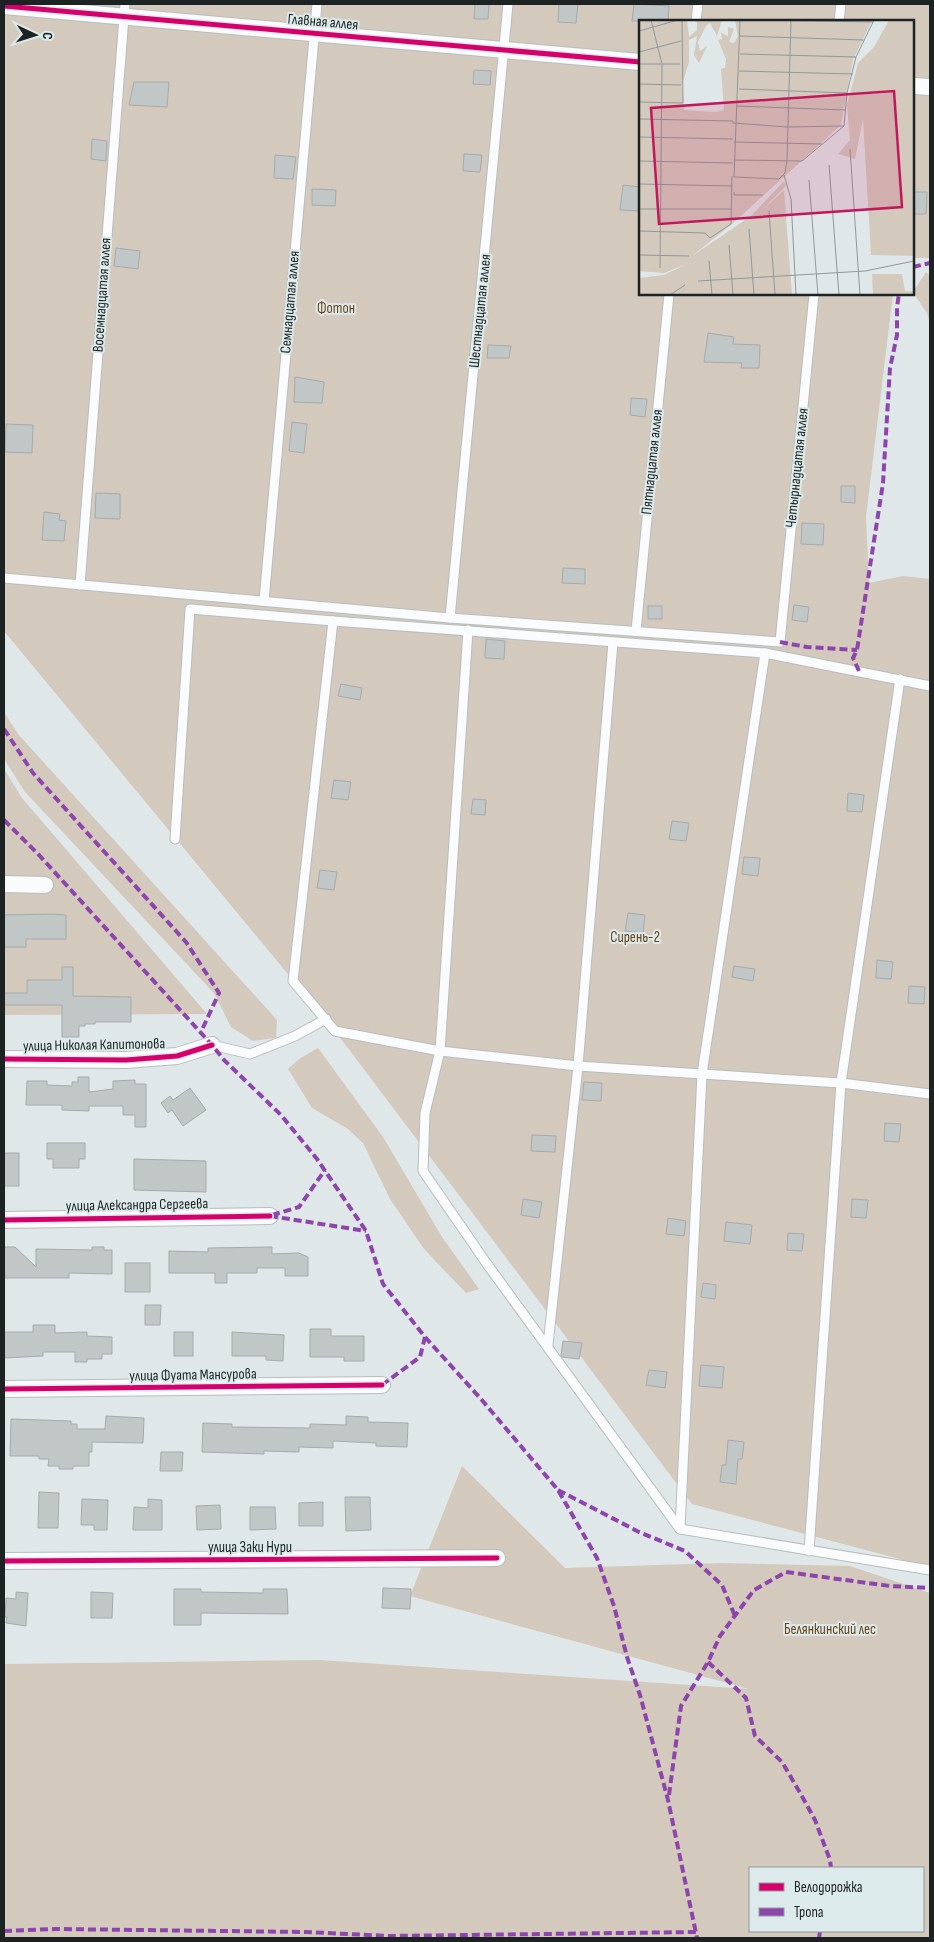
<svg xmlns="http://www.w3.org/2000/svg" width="934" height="1942" viewBox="0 0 934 1942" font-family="'Sofia Sans Condensed',sans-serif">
<rect width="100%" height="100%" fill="#e0e7e8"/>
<g fill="#d3c9bd" fill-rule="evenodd">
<path d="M4,4H930V258H913V21H640V294H893L866,517L869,583L903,576L930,579V1567L692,1504L335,1031L4,631Z"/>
<path d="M926,272L930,276V323L927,313L913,292Z"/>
<path d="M4,712L18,734L277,1020L276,1038L253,1041L231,1027L214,993L25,792L4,759Z"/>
<path d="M4,769L22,798L207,1014L4,1015Z"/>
<path d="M318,1048L383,1137L442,1237L479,1289L466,1293L424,1249L390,1199L363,1143L348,1129L312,1108L288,1069L299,1059Z"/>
<path d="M462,1466L565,1568L719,1563L850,1566L930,1593V1938H4V1664L320,1660L749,1689L410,1596ZM750,1868H923V1931H750Z"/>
</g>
<g fill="#c1c7c7" stroke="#a5aaac">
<path d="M475,4H489L488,19H474Z"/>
<path d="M559,4H578L576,23L558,22Z"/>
<path d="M634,4L669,6L668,21H632Z"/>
<path d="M474,70L491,71L490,85L473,84Z"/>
<path d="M134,82H169L167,107L129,105Z"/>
<path d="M92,139L107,141L106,161L91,159Z"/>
<path d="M464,154L482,155L480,172L463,171Z"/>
<path d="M275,155L296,157L293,179L274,178Z"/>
<path d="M623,185L640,187V211L620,210Z"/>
<path d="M312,189L336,190L335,206L312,205Z"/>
<path d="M913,192H927L926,214H913Z"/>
<path d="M116,248L140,251L138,269L114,266Z"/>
<path d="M708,333L734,337L733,344L760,345L759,368H741L742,363L704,362Z"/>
<path d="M488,345L511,346L509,358H487Z"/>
<path d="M295,377L324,382L322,403L294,402Z"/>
<path d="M631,398L647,399L645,417L630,415Z"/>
<path d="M292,422L307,424L304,453L289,451Z"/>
<path d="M6,424L33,425L32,453L5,452Z"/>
<path d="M841,486H855V503L841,502Z"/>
<path d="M96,493L120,494V519L95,518Z"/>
<path d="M44,512L60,514L59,520L66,521L64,541L42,540Z"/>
<path d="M802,523L824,524L823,545L801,544Z"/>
<path d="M563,568L585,569V584L562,583Z"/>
<path d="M794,605L809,607L807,622L792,620Z"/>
<rect x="648" y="606" width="14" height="13"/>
<path d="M486,639L505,641L504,659L485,658Z"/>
<path d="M341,684L362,688L360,700L338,696Z"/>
<path d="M334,780L351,782L348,800L331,798Z"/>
<path d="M848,793L864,795L862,812L847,811Z"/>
<path d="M473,799L486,800L485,815L471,814Z"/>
<path d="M672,821L689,823L686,841L669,839Z"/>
<path d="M744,857L760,858L758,876L742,874Z"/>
<path d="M320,870L337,872L334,890L317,888Z"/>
<path d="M628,913L645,915L643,933L625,931Z"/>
<path d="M54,914L66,915V939H26V947H4V915Z"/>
<path d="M877,960L893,962L891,979L876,978Z"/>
<path d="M734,966L755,969L753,981L732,977Z"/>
<path d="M62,967H73V996L131,997V1022H95V1024H85V1026H79V1037H62V1005H4V993H27V980H62Z"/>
<path d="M909,986L925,987L924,1004L908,1003Z"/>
<path d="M78,1077H89V1092L113,1089V1081L135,1080V1084H146V1127H135V1115H123V1106H89V1111L62,1110V1105H26L27,1081H47V1085L72,1086V1082H78Z"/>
<path d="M584,1082L602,1083L601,1101L582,1100Z"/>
<path d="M190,1088L206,1110L183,1126L172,1110L168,1113L161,1103L170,1096L173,1100Z"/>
<path d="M885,1123L901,1124L899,1142L884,1141Z"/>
<path d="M532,1135L556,1136L555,1152L531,1151Z"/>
<path d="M47,1143H85V1159H79V1168H53V1159H47Z"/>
<rect x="4" y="1153" width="15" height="33"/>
<path d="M134,1159L206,1161V1192L134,1190Z"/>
<path d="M523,1199L542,1202L539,1218L521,1215Z"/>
<path d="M852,1199L868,1200L866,1218L851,1217Z"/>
<path d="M668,1218L686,1221L684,1236L666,1234Z"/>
<path d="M726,1222L752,1225L750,1244L724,1241Z"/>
<path d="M788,1233L804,1234L802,1251L787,1250Z"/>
<path d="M4,1247H15L36,1267V1249L92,1250V1247H104V1250H112V1274L69,1273V1278H4Z"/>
<path d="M272,1247V1254L299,1253L308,1257V1276H285V1268H257V1273H227V1283H215V1273H169V1251L208,1252V1248Z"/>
<rect x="125" y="1263" width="25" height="29"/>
<path d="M703,1283L716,1285L715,1299L701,1297Z"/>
<path d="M145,1305H161L160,1325H145Z"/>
<path d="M33,1325H55V1333L87,1332V1336L112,1337V1354H102V1359H87V1362H75V1352H43V1356L4,1358V1332H33Z"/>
<path d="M310,1329H331V1336H364V1361H344V1357H310Z"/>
<rect x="174" y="1332" width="19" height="24"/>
<path d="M232,1332L284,1335L283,1361L266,1360V1356H232Z"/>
<path d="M563,1341L582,1343L579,1359L562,1357L561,1355Z"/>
<path d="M701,1365L724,1367L722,1388L699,1386Z"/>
<path d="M649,1370L667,1372L665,1388L646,1385Z"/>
<path d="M106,1416L144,1418L143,1443L92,1442V1452H89V1466H73V1469H59V1466H48L49,1459H39V1456H10L11,1419L71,1421V1424H77V1429H105Z"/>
<path d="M346,1416L368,1417V1422L408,1423L407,1447L376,1446V1443L333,1441V1448L299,1447V1452L264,1451V1454L202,1452L203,1423L232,1424V1427L310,1428V1424L346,1425Z"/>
<path d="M728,1440L744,1442L742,1459H738L736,1484L720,1482L722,1465H726Z"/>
<path d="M161,1452H183L182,1471H160Z"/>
<path d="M39,1492L59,1493L58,1528H38Z"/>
<path d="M345,1497H370L371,1530L346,1531Z"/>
<path d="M82,1499L108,1500L107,1530H94V1525H81Z"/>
<path d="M148,1499L162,1500V1530H133L134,1507L148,1508Z"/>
<path d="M323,1502V1526H299V1503Z"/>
<path d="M220,1505L221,1529L197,1530L196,1506Z"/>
<path d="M250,1507H275L276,1529L250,1530Z"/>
<path d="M383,1588L411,1589L410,1609L382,1608Z"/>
<path d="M174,1589H201V1592L263,1593V1589H287L288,1614L201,1613V1625H174Z"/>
<path d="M16,1592L28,1593L26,1626L6,1623L7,1617H5L6,1598L16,1599Z"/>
<path d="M91,1592L113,1593L112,1618H91Z"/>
</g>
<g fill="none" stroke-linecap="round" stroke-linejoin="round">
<defs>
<g id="service">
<path d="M696,21L698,4"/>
<path d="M839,21L841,4"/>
<path d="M4,578L450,618L780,642L814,294"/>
<path d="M80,585L125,4"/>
<path d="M264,601L317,4"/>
<path d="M450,618L508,4"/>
<path d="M468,630L440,1051L425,1113L423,1171L487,1264L680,1529L930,1570"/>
<path d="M636,631L669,294"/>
<path d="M930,686L765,653L333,621L293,981L335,1031L440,1051L578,1066L841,1083L930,1094"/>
<path d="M175,839L190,609L333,621"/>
<path d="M212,1045L250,1054L295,1036L326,1019"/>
<path d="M548,1345L578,1066L613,642"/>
<path d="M680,1529L702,1074L765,653"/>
<path d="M809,1551L841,1083L900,679"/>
</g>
<g id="minor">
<path d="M4,6L640,62"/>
<path d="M913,86L930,87"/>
<path d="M4,884L45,885"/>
<path d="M4,1059L126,1060L177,1056L212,1045"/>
<path d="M4,1220L270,1216"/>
<path d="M4,1389L382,1385"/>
<path d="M4,1561L497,1558"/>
</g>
</defs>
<use href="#service" stroke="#b7bdbe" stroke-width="11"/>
<use href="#minor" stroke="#b7bdbe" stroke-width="18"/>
<use href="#service" stroke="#fafbfc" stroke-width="9"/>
<use href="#minor" stroke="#fafbfc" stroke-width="16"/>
<g stroke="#8e44ad" stroke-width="4" stroke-dasharray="8 4" stroke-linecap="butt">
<path d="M913,267L930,263"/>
<path d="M780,642L807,647L857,650"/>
<path d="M859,671L853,658L857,650L883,483L890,368L897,335V307L899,294"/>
<path d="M4,729L33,773L186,942L219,993L201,1032"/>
<path d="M4,820L39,855L212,1045L224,1060L281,1115L317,1159L366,1231L383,1284L425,1337L481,1399L558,1490L597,1558L614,1606L627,1657L640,1695L668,1800L697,1938"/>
<path d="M272,1215L299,1207L325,1170"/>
<path d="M270,1216L366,1231"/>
<path d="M382,1385L420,1357L425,1337"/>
<path d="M558,1490L639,1532L685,1551L722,1585L735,1616"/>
<path d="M708,1662L746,1698L755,1736L782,1762L799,1791L815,1820L830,1860L831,1868"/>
<path d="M669,1795L681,1706L708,1662L720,1636L754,1590L786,1572L890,1586L930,1588"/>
<path d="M4,1931L56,1929L306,1932L389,1936L696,1932"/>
<path d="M819,1938L820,1931"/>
</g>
<defs>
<g id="cycleway">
<path d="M4,6L640,62"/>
<path d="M4,1059L126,1060L177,1056L212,1045"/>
<path d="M4,1220L270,1216"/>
<path d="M4,1389L382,1385"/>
<path d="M4,1561L497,1558"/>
</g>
</defs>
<use href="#cycleway" stroke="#ddeaeb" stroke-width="8"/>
<use href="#cycleway" stroke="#d6006c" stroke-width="5"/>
</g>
<g text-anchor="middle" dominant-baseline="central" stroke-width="4" stroke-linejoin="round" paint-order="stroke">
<g font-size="15" fill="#1d2222" stroke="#ddeaeb">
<text transform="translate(323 22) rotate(5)">Главная аллея</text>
<text transform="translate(102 295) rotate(-86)">Восемнадцатая аллея</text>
<text transform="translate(290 302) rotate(-85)">Семнадцатая аллея</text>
<text transform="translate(480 311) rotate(-84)">Шестнадцатая аллея</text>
<text transform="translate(652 462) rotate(-84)">Пятнадцатая аллея</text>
<text transform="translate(797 468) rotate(-84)">Четырнадцатая аллея</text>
<text transform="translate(94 1045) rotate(-1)">улица Николая Капитонова</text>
<text transform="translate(137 1205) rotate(-1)">улица Александра Сергеева</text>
<text transform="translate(193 1375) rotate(-1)">улица Фуата Мансурова</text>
<text x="250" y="1547">улица Заки Нури</text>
</g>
<g font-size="15" fill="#6a4418" stroke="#ddeaeb">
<text x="336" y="308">Фотон</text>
<text x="635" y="937">Сирень-2</text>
<text x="830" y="1629">Белянкинский лес</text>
</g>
</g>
<g transform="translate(639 20)">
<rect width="275" height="275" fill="#e0e7e8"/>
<path d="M0,0H48L50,17L58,10V2L54,0H83L78,16L71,3L67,6L59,22L61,31L68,26L60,43L55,35L58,16L50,20V42L43,65L45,90L77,92L85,90L82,49L86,48L87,39L79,20L83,19L82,13L89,16V7L95,9L90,22L95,23L99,16L96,0H233L214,40L202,105L93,204L53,236L112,196L145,161L147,166L119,194L145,170L153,275H0V258L25,255L48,244L25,253L0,251ZM250,0H275V236L232,235L224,99L216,139L199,134L211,120L208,85L219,43L235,27ZM233,254H263L266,271H275V275H234Z" fill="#d3c9bd"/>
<path fill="none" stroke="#929899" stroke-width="1" d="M12,0L23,44L21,248M101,0L95,157L140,159L146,153L148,140L152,0M124,0L234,2M0,11L39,0M101,16L225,20M0,32L42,21M101,34L217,37M0,44H41M100,51L214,54M0,64L42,65M100,69L208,73M0,82L44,83L43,0M97,86L207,90M0,99L94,101V104M95,103L148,107L205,106M0,117L94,119M95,122L183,124M211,129L221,275M95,140L163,141L205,106L208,73L217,37L235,0M0,141L94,143M190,145L200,275M145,155L152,179L157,275M170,160L179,275M0,164L93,166M95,172V175H124M0,189H93M130,191L136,275M110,209L115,275M0,211L66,213L71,218L92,204L93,156M90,225L94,275M0,235L50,236M70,241L73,275M59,261L226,251L275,241M31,275L46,265"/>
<path fill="#c2185b" fill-opacity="0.15" stroke="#c2185b" stroke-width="2.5" d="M255,71L263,187L20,204L12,88Z"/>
<rect width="275" height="275" fill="none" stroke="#1d2222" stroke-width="2.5"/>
</g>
<rect width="934" height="1942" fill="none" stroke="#1d2222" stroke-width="10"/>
<rect x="749" y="1867" width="175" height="65" fill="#ddeaeb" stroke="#909a9b"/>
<rect x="759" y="1883" width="25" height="8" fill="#d6006c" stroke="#909a9b"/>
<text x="794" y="1892" font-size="15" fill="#1d2222">Велодорожка</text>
<rect x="759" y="1908" width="25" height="8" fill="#8e44ad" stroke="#909a9b"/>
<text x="794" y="1917" font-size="15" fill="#1d2222">Тропа</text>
<g transform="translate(35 35) rotate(94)" stroke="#ddeaeb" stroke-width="4" paint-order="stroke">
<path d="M0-4L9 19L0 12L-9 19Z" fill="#1d2222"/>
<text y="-8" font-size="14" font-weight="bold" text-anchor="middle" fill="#1d2222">С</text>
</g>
</svg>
